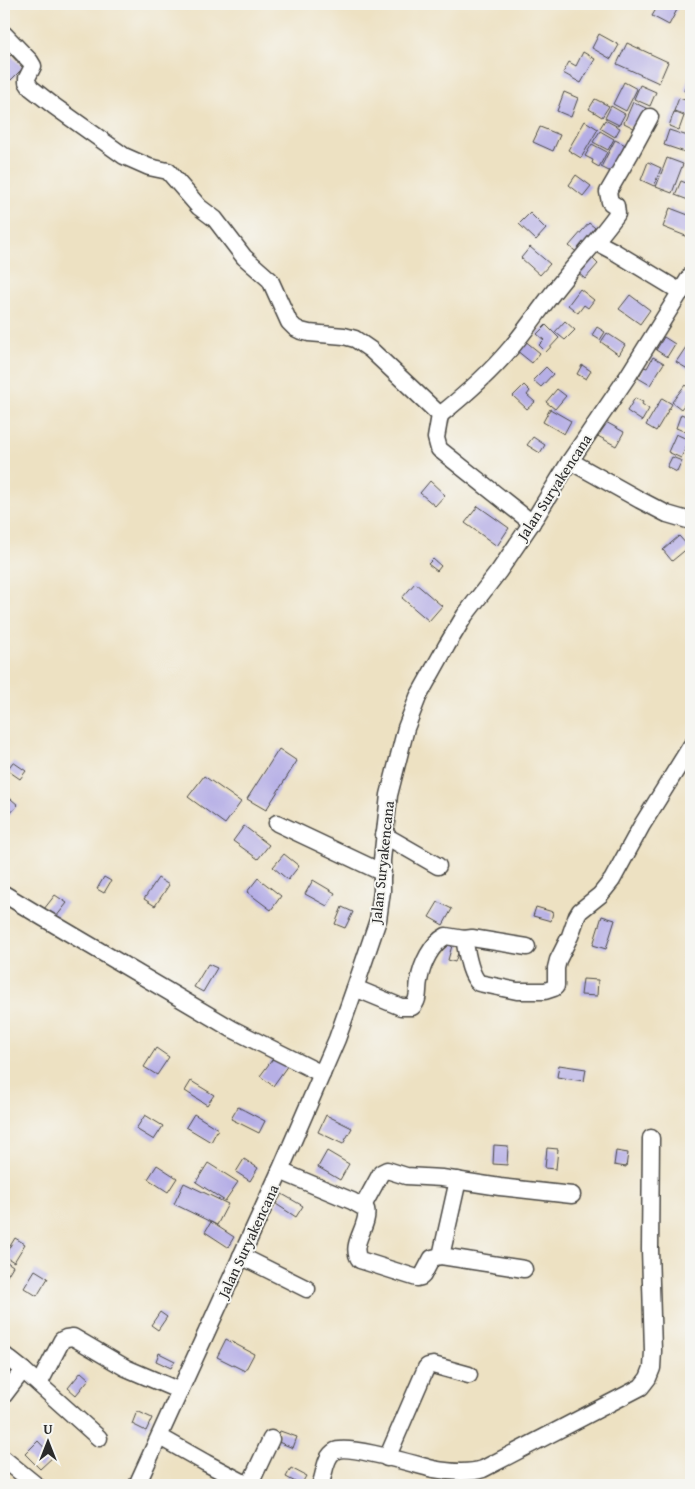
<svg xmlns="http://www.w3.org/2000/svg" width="695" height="1489" viewBox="0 0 695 1489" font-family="'Gentium Book Plus',serif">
<rect width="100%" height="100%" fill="#f6f6f2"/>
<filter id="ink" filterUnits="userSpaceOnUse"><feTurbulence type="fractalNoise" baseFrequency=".02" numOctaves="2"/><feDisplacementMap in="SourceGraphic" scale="10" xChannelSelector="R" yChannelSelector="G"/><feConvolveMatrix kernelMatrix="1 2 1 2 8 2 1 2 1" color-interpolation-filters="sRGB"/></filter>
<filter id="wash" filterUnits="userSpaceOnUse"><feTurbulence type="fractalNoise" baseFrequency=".0096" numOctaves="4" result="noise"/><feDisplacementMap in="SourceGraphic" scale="20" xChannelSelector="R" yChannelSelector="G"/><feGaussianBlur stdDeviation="1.12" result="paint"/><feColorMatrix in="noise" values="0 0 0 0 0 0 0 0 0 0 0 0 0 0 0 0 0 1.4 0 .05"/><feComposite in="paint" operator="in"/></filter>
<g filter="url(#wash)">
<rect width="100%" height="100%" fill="#ede1c2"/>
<g id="blocks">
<g fill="#b6afe6">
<path d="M659,4H680L669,25L652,16Z"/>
<path d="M599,34L619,45L611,59L592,48Z"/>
<path d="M627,43L668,62L659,83L617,64Z"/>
<path d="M583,52L595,59L581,83L563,73L569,62L576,66Z"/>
<path d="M11,55L23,68L11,80L4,73V61Z"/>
<path d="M690,73L691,74V93L684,91Z"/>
<path d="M624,82L637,89L626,111L613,104Z"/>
<path d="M640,85L656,92L650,106L634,99Z"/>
<path d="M564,92L578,98L571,117L557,111Z"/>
<path d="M679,98L691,102V117L674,111Z"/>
<path d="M595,99L609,106L602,117L589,109Z"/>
<path d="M633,102L648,109L638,130L624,123Z"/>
<path d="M611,106L625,114L619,125L605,118Z"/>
<path d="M674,112L684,116L679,130L669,126Z"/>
<path d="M605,120L620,128L615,137L600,128Z"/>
<path d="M585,121L598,129L581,158L568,150Z"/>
<path d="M540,127L560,135L553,151L533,142Z"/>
<path d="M669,130L691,137V154L664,145Z"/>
<path d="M600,131L614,139L608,150L593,142Z"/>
<path d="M615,140L630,147L615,174L601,167Z"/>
<path d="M592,144L607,152L599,167L592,163L593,160L585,156Z"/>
<path d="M667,158L683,164L672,193L656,187Z"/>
<path d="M648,162L661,168L654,186L641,180Z"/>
<path d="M576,175L591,186L583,196L569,185Z"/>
<path d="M681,181L691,185V201L675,195Z"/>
<path d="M670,208L691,216V238L663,227Z"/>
<path d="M530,213L546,229L536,240L519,224Z"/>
<path d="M589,223L599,231L579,254L569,246Z"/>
<path d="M530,247L550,264L540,275L521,258Z"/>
<path d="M588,254L598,264L585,279L574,269Z"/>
<path d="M580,289L594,300L588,308L584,305L578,313L568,305Z"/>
<path d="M630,295L650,310L640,324L619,309Z"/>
<path d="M565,321L575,330L565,340L555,332Z"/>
<path d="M546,325L559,338L546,352L539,345L544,340L537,334Z"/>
<path d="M597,327L605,332L600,340L592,335Z"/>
<path d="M607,333L625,345L619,355L601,342Z"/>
<path d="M664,337L675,344L667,357L656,350Z"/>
<path d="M524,340L540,353L532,363L516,350Z"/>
<path d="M686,347L691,350V371L676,362Z"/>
<path d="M653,357L664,363L650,385L638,378L644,367L647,368Z"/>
<path d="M582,365L591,371L586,379L577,374Z"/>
<path d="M546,367L553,374L541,387L533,380Z"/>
<path d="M524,385L530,391L527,395L535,402L527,409L513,396Z"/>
<path d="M685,385L691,390V396L681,409L672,402Z"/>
<path d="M557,389L566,396L555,409L546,402Z"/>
<path d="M635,398L643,402L642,404L649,409L642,421L627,411Z"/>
<path d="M662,398L672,404L656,431L646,425Z"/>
<path d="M550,409L571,421L564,434L543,422Z"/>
<path d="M681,414L691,418L686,432L676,428Z"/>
<path d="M604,421L624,432L616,446L596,435Z"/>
<path d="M676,434L689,440L681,458L668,452Z"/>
<path d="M533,437L545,445L540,453L527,445Z"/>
<path d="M672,457L682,461L677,472L667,467Z"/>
<path d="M430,481L445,495L435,506L420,493Z"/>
<path d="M478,506L509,528L497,546L465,523Z"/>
<path d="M679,536L689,547L672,561L663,550Z"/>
<path d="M433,559L441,566L437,571L428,564Z"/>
<path d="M415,583L442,606L429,621L402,598Z"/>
<path d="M279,749L297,761L266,810L247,799Z"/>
<path d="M13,762L26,771L20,779L7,770Z"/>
<path d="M204,776L241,802L225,824L188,797Z"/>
<path d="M4,793L18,805L8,816L4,812Z"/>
<path d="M244,826L269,845L258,859L233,841Z"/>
<path d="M284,854L299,866L288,880L273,867Z"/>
<path d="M104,877L111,881L104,893L97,889Z"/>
<path d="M158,878L169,885L155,906L144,899Z"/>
<path d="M258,878L281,896L271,910L247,892Z"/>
<path d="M313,880L335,893L327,906L305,894Z"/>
<path d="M55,895L67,903L56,917L44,909Z"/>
<path d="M438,902L452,909L443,925L429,917Z"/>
<path d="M342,907L353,912L345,928L335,924Z"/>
<path d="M536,907L553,912L551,921L533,916Z"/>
<path d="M602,916L615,920L606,949L593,945Z"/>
<path d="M453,942L461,945L455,962L448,960Z"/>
<path d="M208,964L217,968L203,992L194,987Z"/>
<path d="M583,979L598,980L597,996L581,995Z"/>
<path d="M156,1048L169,1057L157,1075L144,1067Z"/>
<path d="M275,1056L288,1065L273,1086L260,1076Z"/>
<path d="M559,1065L586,1069L584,1081L557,1077Z"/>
<path d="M191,1081L214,1095L207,1105L185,1091Z"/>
<path d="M238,1107L265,1121L259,1133L231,1119Z"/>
<path d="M194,1114L218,1129L211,1142L186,1127Z"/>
<path d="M145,1115L163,1126L154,1140L136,1129Z"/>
<path d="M326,1115L352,1128L343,1144L318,1132Z"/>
<path d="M494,1145L508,1146L507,1165L493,1164Z"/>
<path d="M547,1148L558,1149L556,1169L545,1168Z"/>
<path d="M327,1151L349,1164L340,1180L318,1167Z"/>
<path d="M616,1151L628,1153L626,1167L614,1165Z"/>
<path d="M244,1159L258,1168L250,1181L236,1172Z"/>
<path d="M208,1163L238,1182L225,1201L196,1182Z"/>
<path d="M157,1165L177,1178L168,1192L148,1179Z"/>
<path d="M184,1183L228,1204L217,1225L174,1204Z"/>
<path d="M282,1194L303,1206L296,1217L276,1204Z"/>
<path d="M211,1222L234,1237L228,1247L205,1232Z"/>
<path d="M15,1238L25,1244L14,1262L4,1256Z"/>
<path d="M4,1260L13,1266L4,1281Z"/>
<path d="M35,1270L48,1278L37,1296L24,1288Z"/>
<path d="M160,1312L167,1317L158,1330L151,1325Z"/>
<path d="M226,1339L254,1354L245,1371L217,1357Z"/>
<path d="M159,1353L175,1361L171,1368L156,1361Z"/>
<path d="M81,1372L89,1379L76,1395L68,1388Z"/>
<path d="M137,1411L152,1418L146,1431L132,1424Z"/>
<path d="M280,1431L297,1437L293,1448L276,1441Z"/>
<path d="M38,1441L53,1457L40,1469L25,1454Z"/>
<path d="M291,1468L306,1476L301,1485L286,1477Z"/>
</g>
</g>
</g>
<g filter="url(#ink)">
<use href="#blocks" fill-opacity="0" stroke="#484642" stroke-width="1"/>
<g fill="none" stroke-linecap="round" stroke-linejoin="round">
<defs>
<g id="minor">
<path d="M4,34L30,61L33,66L27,78V82L31,88L54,106L124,156L149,167L168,171L199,207L215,219L244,257L270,280L289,322L295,328L301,331L309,333L344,336L355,339L371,350L440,415L436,438L439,449L532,523"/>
<path d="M596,242L615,252L681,292"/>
<path d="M440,415C465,395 489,374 510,349C527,329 542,306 559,285C578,261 599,239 617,214L616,206L610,202L608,192L630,154L650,117"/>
<path d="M570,461L640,500L667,514L691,521"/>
<path d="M277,823L383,873"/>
<path d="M384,835L438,866"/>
<path d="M4,894L42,917L232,1029L322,1074"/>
<path d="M464,939L472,938L527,947"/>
<path d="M355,988L401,1007H412C420,1000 417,990 419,981C422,964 431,944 446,936L464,939C467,952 469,974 479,983L517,991H545L554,988L556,986V968L558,960L570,936L577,916L580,911L600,895L612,880L642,825L691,746"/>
<path d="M280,1171L352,1201L366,1209C370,1226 348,1245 360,1260L417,1278L421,1277L423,1275L432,1258L441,1256L524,1269"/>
<path d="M363,1206L381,1173L387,1170L406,1176L442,1178L500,1187L572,1195"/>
<path d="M241,1256L307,1289"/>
<path d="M441,1256L458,1180"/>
<path d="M4,1355L23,1370"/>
<path d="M39,1384L62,1340L66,1338L73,1337L126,1368L180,1391"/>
<path d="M4,1395L23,1370L99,1438"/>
<path d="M160,1437L206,1463L248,1485L250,1484L271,1439"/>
<path d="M387,1458L426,1368L428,1366L433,1365L469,1375"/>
<path d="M4,1459L36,1485"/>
<path d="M137,1485L280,1171L337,1039L355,988L378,920L382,891V860L389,795L406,728L418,697L447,645L465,615L499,571L537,515L570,461L628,376L691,275"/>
<path d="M320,1485C325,1475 324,1457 335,1451C347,1444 417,1465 433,1469C449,1472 467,1474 483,1469L641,1387L648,1378L652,1368L653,1351L650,1249L651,1138"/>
</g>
</defs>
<use href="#minor" stroke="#484642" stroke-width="19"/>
<use href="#minor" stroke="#fff" stroke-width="16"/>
</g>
</g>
<g text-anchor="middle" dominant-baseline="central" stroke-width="4" stroke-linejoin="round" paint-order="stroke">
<g font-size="15" fill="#2b2b2b" stroke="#f6f6f2">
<text transform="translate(554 487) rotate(-57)">Jalan Suryakencana</text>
<text transform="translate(382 862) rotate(-84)">Jalan Suryakencana</text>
<text transform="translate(248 1241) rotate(-65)">Jalan Suryakencana</text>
</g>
</g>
<rect width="695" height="1489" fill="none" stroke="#f6f6f2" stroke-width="20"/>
<g transform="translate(48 1442)" stroke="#f6f6f2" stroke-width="4" paint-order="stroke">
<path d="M0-4L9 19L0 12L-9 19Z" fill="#2b2b2b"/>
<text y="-8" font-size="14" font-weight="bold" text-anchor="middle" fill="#2b2b2b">U</text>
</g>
</svg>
